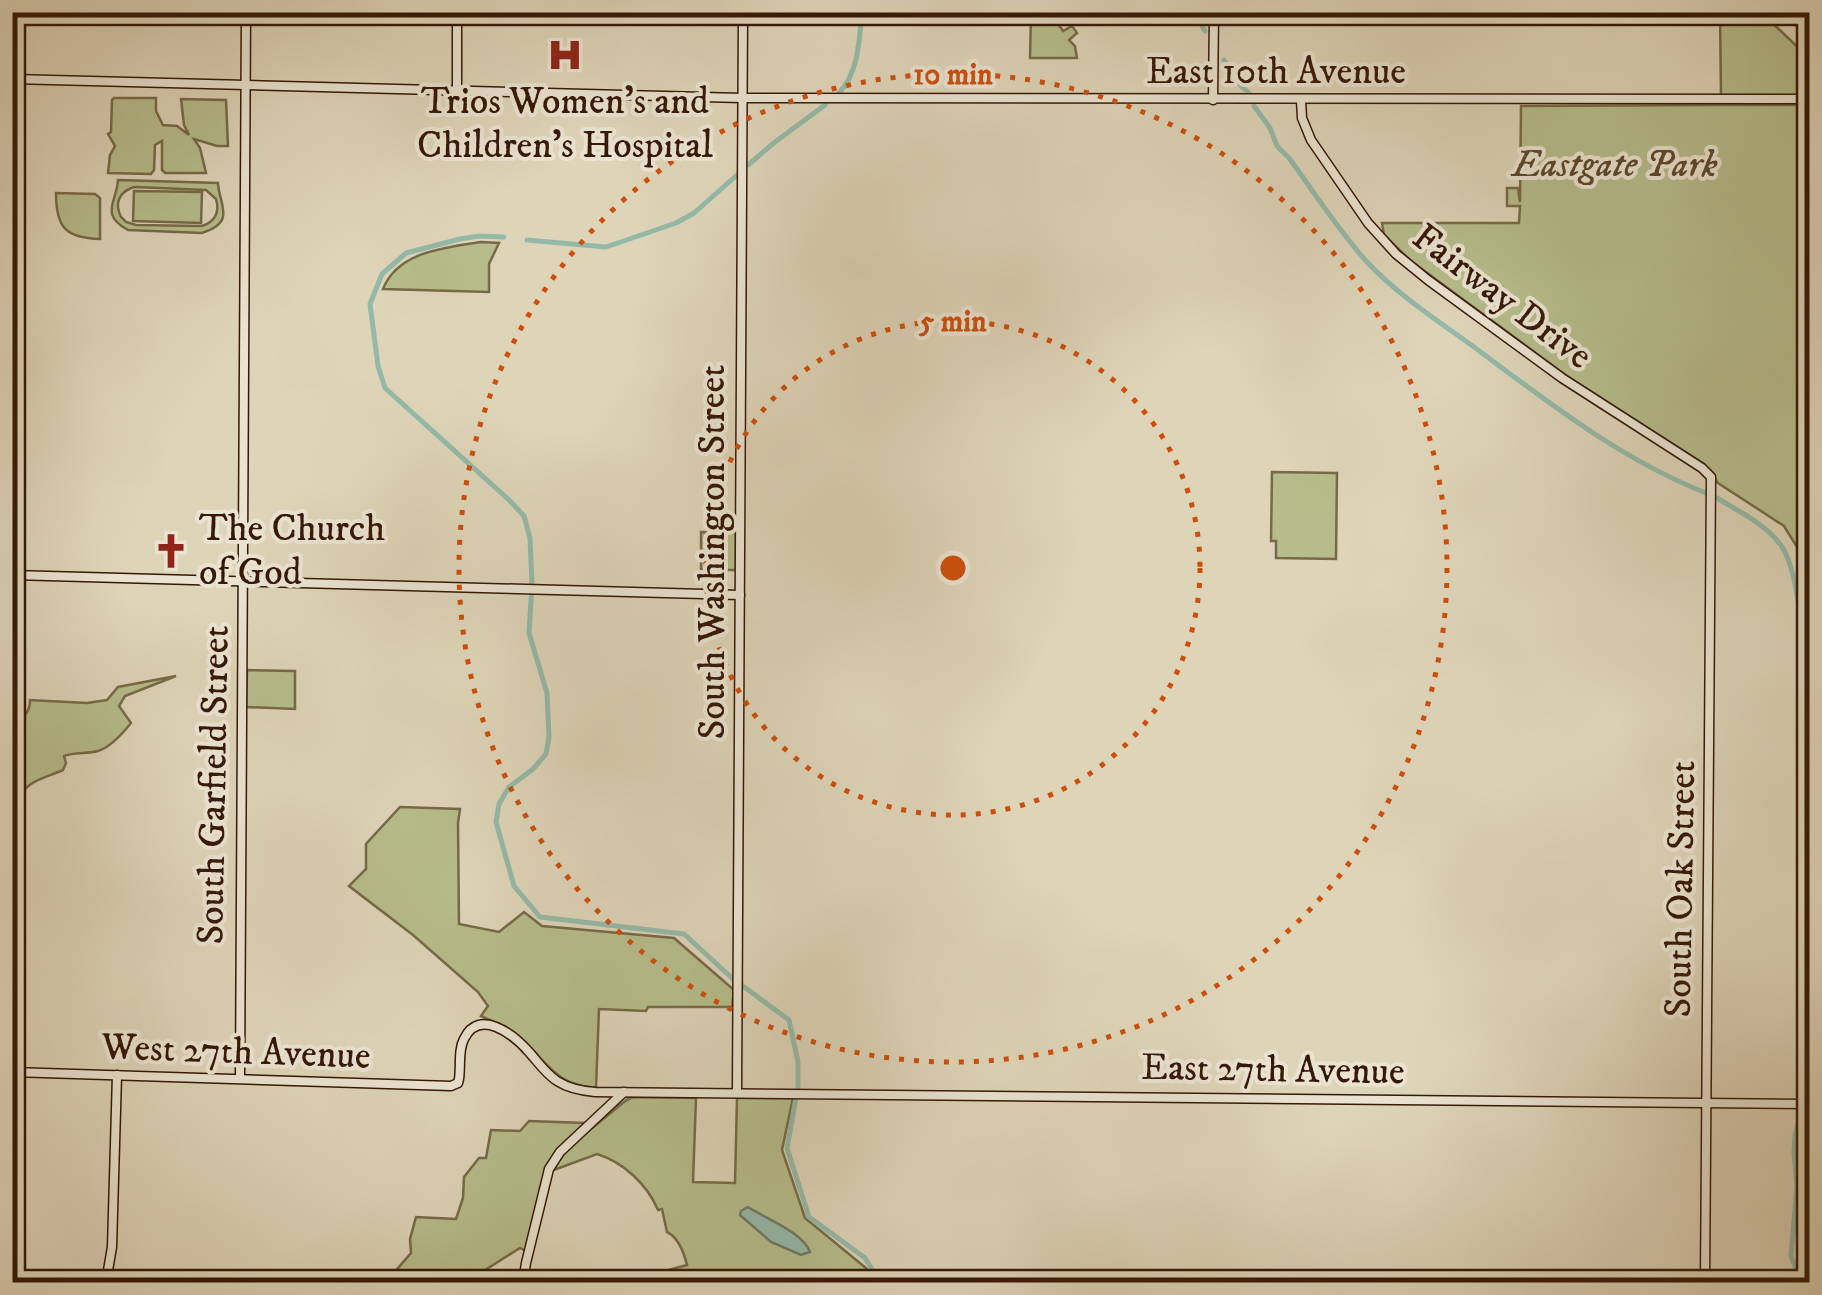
<svg xmlns="http://www.w3.org/2000/svg" width="1822" height="1295" viewBox="0 0 1822 1295" font-family="'IM FELL DW Pica',serif">
<rect width="100%" height="100%" fill="#ded4b8"/>
<filter id="stains"><feTurbulence type="fractalNoise" baseFrequency=".002" numOctaves="4"/><feColorMatrix values="0 0 0 0 .2 0 0 0 0 .09 0 0 0 0 .02 0 0 0 .5 -.17"/></filter>
<radialGradient id="worn" r=".72"><stop offset=".6" stop-color="#630" stop-opacity="0"/><stop offset="1" stop-color="#630" stop-opacity=".3"/></radialGradient>
<g fill="#b6bc8b" stroke="#766a48" stroke-width="2.5" fill-rule="evenodd">
<path d="M1031,13H1059V25L1063,31L1072,26L1077,33L1069,40L1075,46L1077,58H1030Z"/>
<path d="M1720,13H1762L1809,58V93L1797,96L1721,95Z"/>
<path d="M114,98H156V111L163,125L177,126L189,135L184,125L181,99L226,100L228,146H217L194,139L200,148L206,173H165L162,170V141L155,145L154,170L151,174L108,173L110,155L115,146L108,134L111,132L112,100Z"/>
<path d="M1723,105H1809V586L1797,547L1784,526L1718,483L1704,464L1571,379L1411,261L1384,235L1382,223H1519L1520,206H1507V188H1518L1520,202L1521,106Z"/>
<path d="M118,180L218,183C219,205 237,222 202,233L128,230C99,214 117,202 118,180ZM134,187L206,190L216,199C220,212 215,222 202,226L136,225L126,222L121,217C114,203 119,192 134,187Z"/>
<path d="M134,191L202,192L201,223L133,221Z"/>
<path d="M56,193L95,194L100,198V239C65,238 56,227 56,193Z"/>
<path d="M481,242L499,243L489,264V292L383,289C398,251 445,248 481,242Z"/>
<path d="M1272,472L1337,473L1336,559L1276,558V541H1271Z"/>
<path d="M701,532L736,533V570H701Z"/>
<path d="M247,670L295,671V709L246,707Z"/>
<path d="M176,676L125,696L119,706L131,723C123,733 111,747 98,751C87,754 75,752 64,756L66,763L63,770C38,781 28,779 13,806V724C23,717 30,714 30,700L87,703L107,700L118,687Z"/>
<path d="M400,807L460,809L458,823L459,924L499,932L524,912L542,926L674,938L734,990L732,1007H648L646,1011L599,1009L596,1088C556,1085 550,1065 523,1041C511,1029 496,1023 481,1016L488,1006L478,992L413,935L349,886L366,869V844Z"/>
<path d="M630,1097L696,1098L693,1182L735,1183L737,1098H793L782,1150L805,1218L866,1268L874,1282H673L668,1270L687,1265C684,1253 678,1237 667,1232L662,1209L658,1210C647,1184 623,1162 597,1154L551,1171L569,1147Z"/>
<path d="M529,1121L585,1123L555,1155L526,1251L520,1248L466,1282H375L387,1271L392,1275L411,1253L410,1239L416,1217L456,1219L463,1198L464,1177L479,1158H486L491,1130L520,1131Z"/>
</g>
<path fill="#94b9a8" stroke="#6e7967" stroke-width="2.5" d="M748,1207C766,1219 803,1232 810,1252L801,1255L771,1242L740,1215L741,1211Z"/>
<g fill="none" stroke-linecap="round" stroke-linejoin="round">
<path stroke="#6e7967" stroke-width="2.5" d="M610,1110L633,1097H693"/>
<g stroke="#94b9a8" stroke-width="5">
<path d="M1194,12L1205,31"/>
<path d="M1779,12L1810,35"/>
<path d="M1224,60L1241,86L1251,95"/>
<path d="M839,93C859,72 859,40 862,12"/>
<path d="M1254,106L1270,128L1277,146L1289,158C1314,192 1338,230 1367,262C1398,295 1438,321 1474,347C1548,402 1620,459 1706,493"/>
<path d="M748,165L775,142L825,105"/>
<path d="M504,237L479,236L460,239L406,253L382,274L370,304L378,366L385,388L509,500L524,516L530,538L532,585L529,633L547,693L549,737L546,754L533,769L509,787L499,804L496,822L514,886L540,917L684,934L732,978L789,1020L798,1062V1088"/>
<path d="M527,240L606,247L676,223L694,213L737,175"/>
<path d="M1717,498C1738,511 1764,523 1780,544C1799,568 1801,639 1810,672"/>
<path d="M796,1098L787,1148L809,1217L865,1258L880,1282"/>
<path d="M1801,1282L1791,1256L1797,1186L1794,1153L1795,1136L1810,1076"/>
</g>
<defs>
<g id="secondary">
<path d="M12,79L742,98L1810,99"/>
<path d="M457,91V12"/>
<path d="M1213,100L1214,12"/>
<path d="M1301,100L1302,118L1311,140L1368,223L1396,254L1428,280L1562,378L1702,468L1711,477L1705,1282"/>
<path d="M12,575L740,595"/>
<path d="M12,1072L451,1086L458,1083L459,1079C461,1066 458,1050 464,1039C479,1007 514,1035 529,1052C538,1062 545,1073 557,1081C568,1088 582,1091 595,1092L1810,1104"/>
<path d="M240,1078L246,12"/>
<path d="M737,1092L743,12"/>
<path d="M106,1282L112,1247L117,1075"/>
<path d="M523,1282L526,1263L549,1169L560,1152L624,1092"/>
</g>
</defs>
<use href="#secondary" stroke="#351806" stroke-width="11"/>
<use href="#secondary" stroke="#eae3d1" stroke-width="8"/>
<defs>
<path id="rail" d="M1808,12L1810,14"/>
</defs>
<use href="#rail" stroke="#351806" stroke-width="6"/>
<use href="#rail" stroke="#eae3d1" stroke-width="2.5" stroke-dasharray="8" stroke-linecap="butt"/>
</g>
<g fill="none" stroke="#cd4f0b" stroke-width="5" stroke-dasharray="5 10">
<circle cx="953" cy="568" r="247"/>
<circle cx="953" cy="568" r="494"/>
</g>
<defs>
<symbol id="hospital-bare" viewBox="-9 -9 18 18"><path d="M-5-5h3v3.5h4V-5h3V5h-3V1.5h-4V5h-3Z" fill="#8f2418" stroke="#eae3d1" stroke-width="2.5" paint-order="stroke"/></symbol>
<symbol id="church-bare" viewBox="-9 -9 18 18"><path d="M-1.2-6h2.4v3.5h3.3v2.4h-3.3V6h-2.4V-.1h-3.3v-2.4h3.3Z" fill="#8f2418" stroke="#eae3d1" stroke-width="2.5" paint-order="stroke"/></symbol>
</defs>
<g fill-rule="evenodd">
<use href="#hospital-bare" x="540" y="30" width="50" height="50"/>
<use href="#church-bare" x="146" y="526" width="50" height="50"/>
</g>
<g text-anchor="middle" dominant-baseline="central" stroke-width="8" stroke-linejoin="round" paint-order="stroke">
<g font-size="38" fill="#351806" stroke="#eae3d1">
<text x="1276" y="72">East 10th Avenue</text>
<text transform="translate(1502 297) rotate(37)">Fairway Drive</text>
<text transform="translate(713 552) rotate(-90)">South Washington Street</text>
<text transform="translate(214 785) rotate(-89)">South Garfield Street</text>
<text transform="translate(1681 889) rotate(-89)">South Oak Street</text>
<text transform="translate(236 1052) rotate(2)">West 27th Avenue</text>
<text transform="translate(1273 1070) rotate(1)">East 27th Avenue</text>
</g>
<g font-size="38" fill="#351806" stroke="#eae3d1">
<text x="565" y="102">Trios Women's and<tspan x="565" dy="44">Children's Hospital</tspan></text>
<text x="199" y="529" text-anchor="start">The Church<tspan x="199" dy="44">of God</tspan></text>
</g>
<g font-size="38" font-style="italic" fill="#5c492e" stroke="#eae3d1">
<text x="1615" y="165">Eastgate Park</text>
</g>
</g>
<circle cx="953" cy="568" r="15" fill="#cd4f0b" stroke="#eae3d1" stroke-width="5"/>
<g font-size="30" text-anchor="middle" font-weight="bold" fill="#cd4f0b" stroke="#eae3d1" stroke-width="8" stroke-linejoin="round" paint-order="stroke">
<text x="953" y="84">10 min</text>
<text x="953" y="331">5 min</text>
</g>
<rect width="1822" height="1295" fill="none" stroke="#ded4b8" stroke-width="50"/>
<rect x="15" y="15" width="1792" height="1265" fill="none" stroke="#351806" stroke-width="5"/>
<rect x="25" y="25" width="1772" height="1245" fill="none" stroke="#351806" stroke-width="2.5"/>
<rect width="100%" height="100%" filter="url(#stains)"/>
<rect width="100%" height="100%" fill="url(#worn)"/>
</svg>
